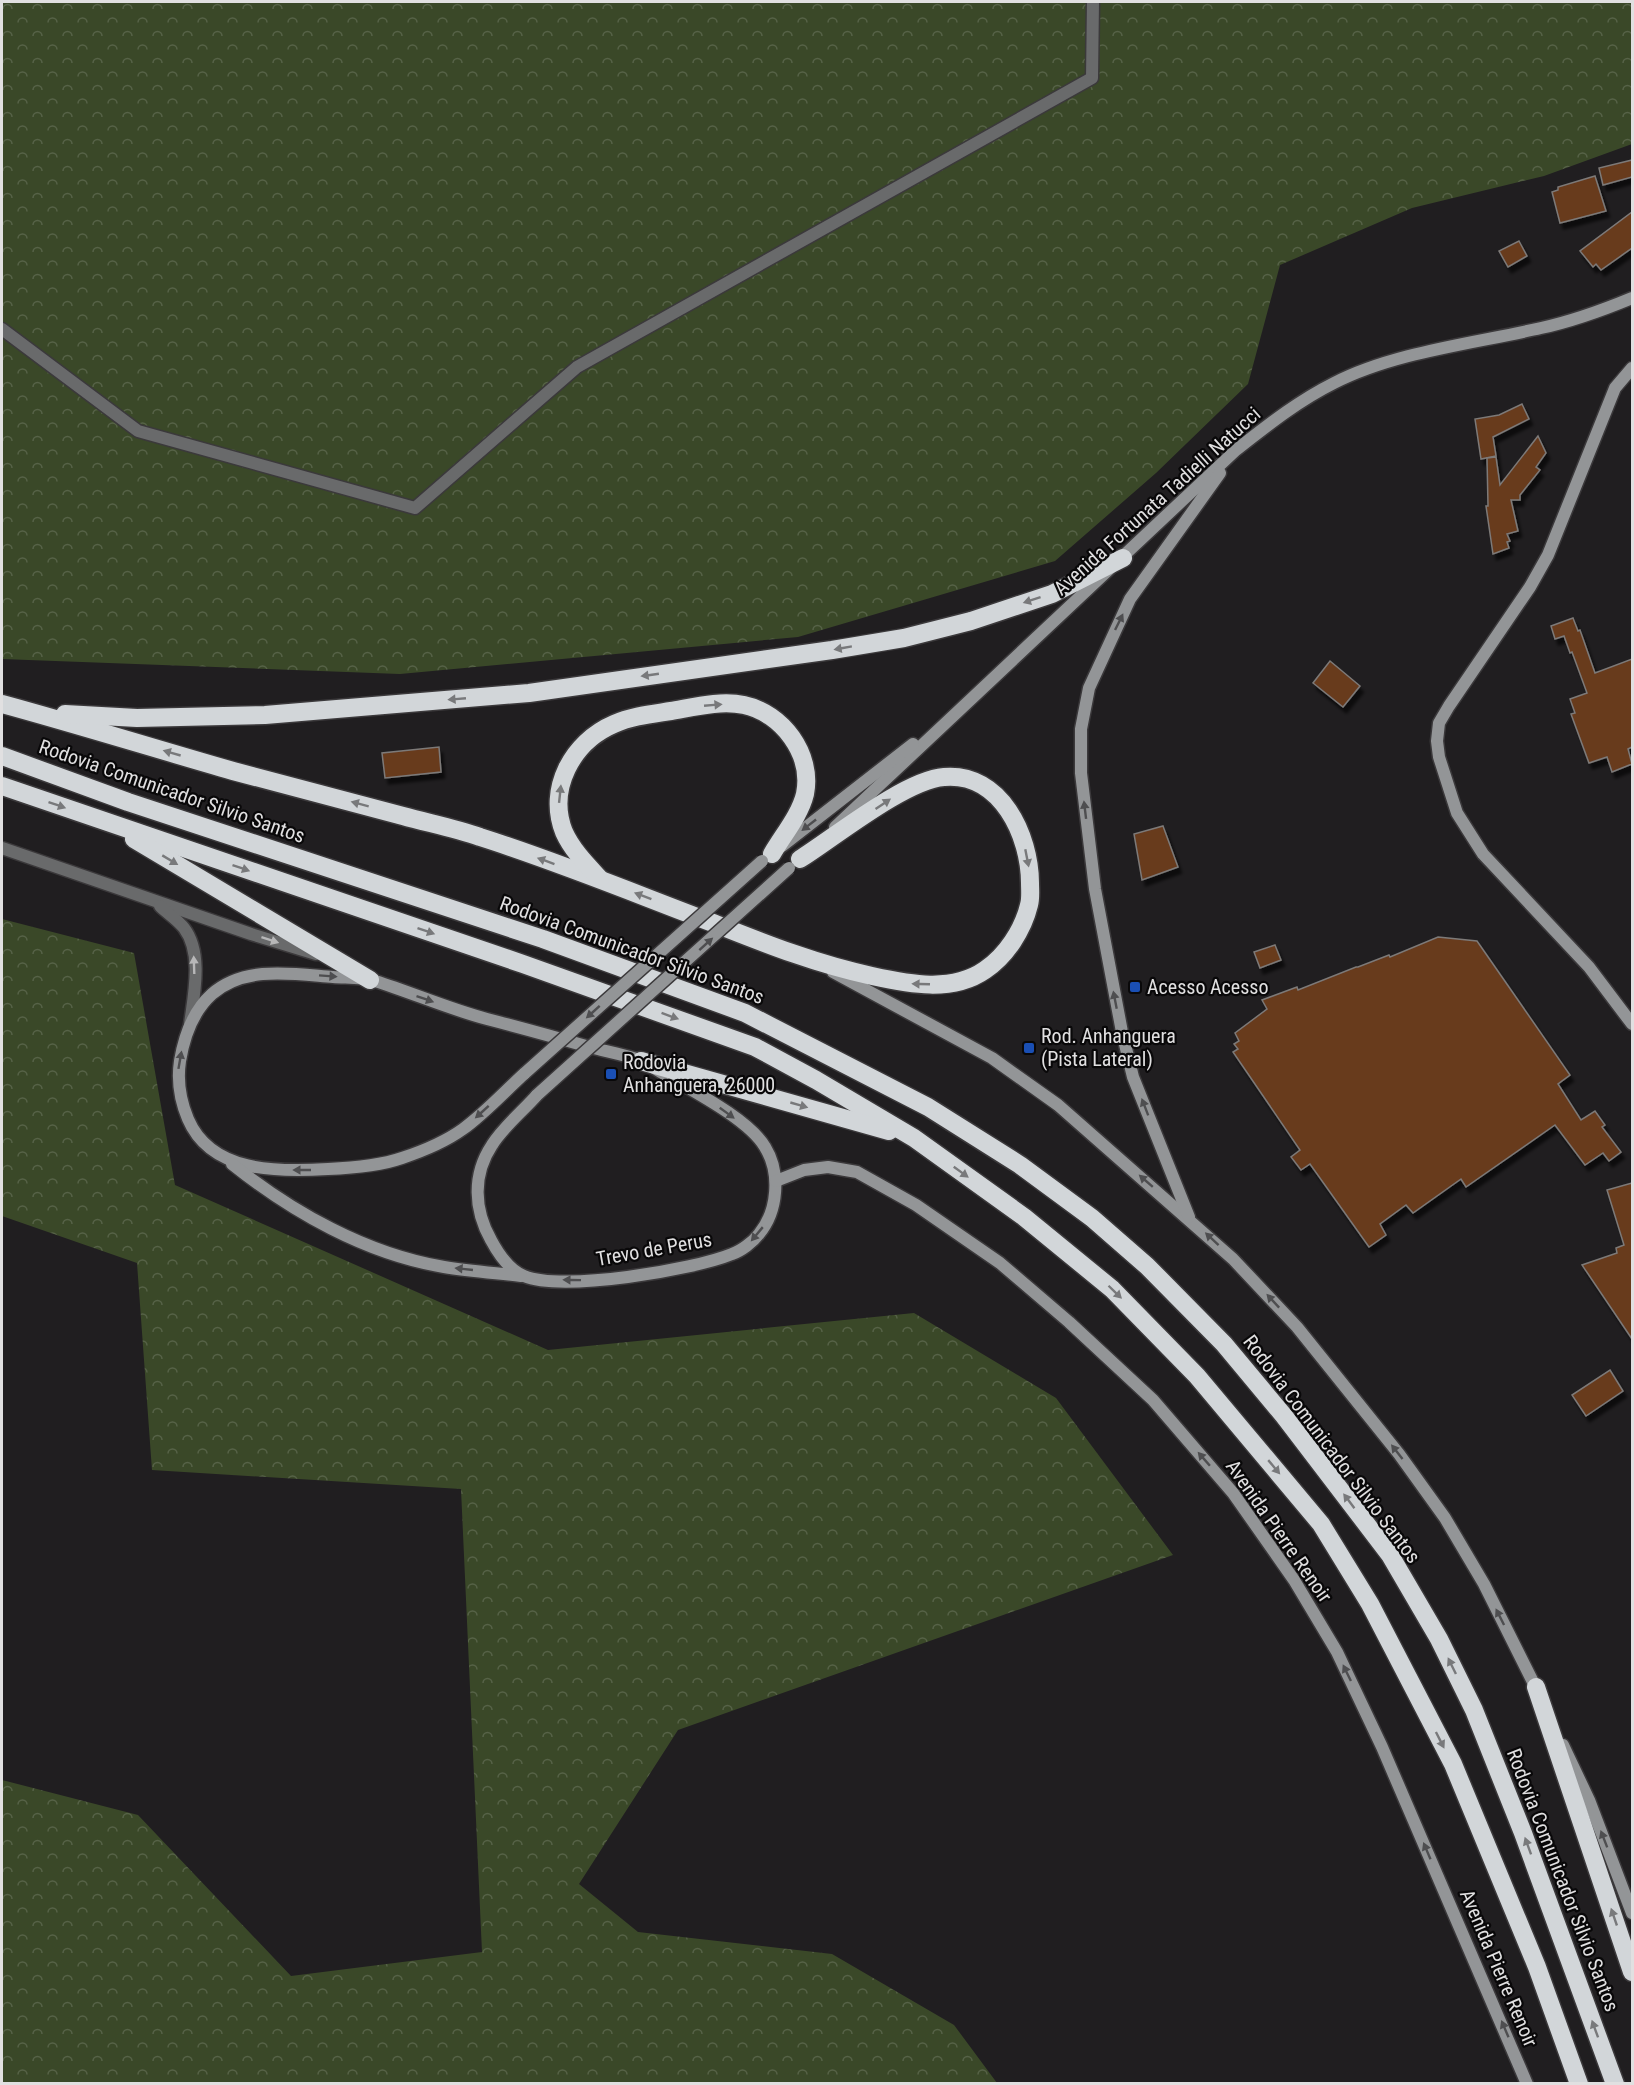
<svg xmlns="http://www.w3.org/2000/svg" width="1634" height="2085" viewBox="0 0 1634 2085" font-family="'Roboto Condensed',sans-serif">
<defs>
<pattern id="forest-crowns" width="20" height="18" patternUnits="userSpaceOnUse" patternTransform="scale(1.5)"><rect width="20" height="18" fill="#3a4828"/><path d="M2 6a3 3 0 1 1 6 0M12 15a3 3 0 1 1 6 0" fill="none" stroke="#566247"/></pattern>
<filter id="shadow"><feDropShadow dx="3.5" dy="6" stdDeviation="1.5" flood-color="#0009"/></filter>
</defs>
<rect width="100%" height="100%" fill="#201e20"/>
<g fill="url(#forest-crowns)">
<path d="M2,2H1632V144L1544,176L1412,208L1280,265L1248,384L1156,473L1055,561L798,637L400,674L2,659Z"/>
<path d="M2,919L134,953L175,1185L548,1350L914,1313L1056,1398L1173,1555L678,1730L579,1884L638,1932L832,1954L954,2025L997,2083H2V1780L138,1815L291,1976L482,1952L461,1489L152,1470L137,1263L2,1216Z"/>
</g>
<g fill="#673a1f" stroke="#7d7a78" stroke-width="1.5" filter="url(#shadow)">
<path d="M1632,160V177L1603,185L1599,168Z"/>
<path d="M1595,176L1606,211L1560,223L1552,192L1558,190V187Z"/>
<path d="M1632,212V248L1601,270L1596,264L1593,267L1580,251Z"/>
<path d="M1519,241L1527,256L1508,267L1499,251Z"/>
<path d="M1522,404L1529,419L1493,437L1496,456L1481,459L1475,419L1499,415Z"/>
<path d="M1538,436L1546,453L1536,467L1540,470L1520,495V500H1511L1518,531L1507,534L1510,541L1507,542L1509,548L1493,554L1486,506H1488L1487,458L1496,457L1500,485Z"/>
<path d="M1573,618L1578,631L1580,630L1595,673L1632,659V747L1628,749L1632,764L1612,772L1607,757L1589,763L1571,714L1575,713L1570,699L1587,693L1572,652L1570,653L1564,636L1555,639L1551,626Z"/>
<path d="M1330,661L1360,686L1343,707L1313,683Z"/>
<path d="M439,747L441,772L385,778L382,753Z"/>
<path d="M1163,826L1178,867L1142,880L1134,834Z"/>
<path d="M1438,937L1477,941L1570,1075L1558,1084L1581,1120L1595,1111L1605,1125L1602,1127L1621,1152L1609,1161L1603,1153L1585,1165L1555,1125L1466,1187L1461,1179L1413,1213L1406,1205L1380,1224L1386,1235L1369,1247L1310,1164L1301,1170L1291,1157L1300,1150L1233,1052L1238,1049L1234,1044L1239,1041L1235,1033L1267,1009L1262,1000L1297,987L1298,990L1356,967H1358L1389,955L1390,957Z"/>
<path d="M1275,945L1281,960L1260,968L1254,952Z"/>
<path d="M1632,1183V1339L1582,1265L1617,1253L1616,1248L1624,1245L1607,1190Z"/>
<path d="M1610,1370L1623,1391L1586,1416L1572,1395Z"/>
</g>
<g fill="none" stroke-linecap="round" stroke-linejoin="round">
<defs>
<g id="street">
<path d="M2,329L138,431L415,508L577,367L1092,78L1093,2"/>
<path d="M2,848L251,934L316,954"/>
<path d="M160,906C167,913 178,920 184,928C203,953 194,994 190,1024"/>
</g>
<g id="secondary">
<path d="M1632,368L1615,388L1548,555L1530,587L1449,706L1439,723L1437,741L1439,757L1457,813L1483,854L1589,967L1632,1024"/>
<path d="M835,827L1236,450C1268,425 1298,401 1334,383C1394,352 1476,343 1541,328C1573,321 1603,310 1632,298"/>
<path d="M782,846L913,744"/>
<path d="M833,972L992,1058L1058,1105L1233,1259L1297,1327L1399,1454L1445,1518L1484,1584L1539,1694"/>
<path d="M525,1073C505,1091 485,1113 463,1129C445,1142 423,1151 402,1158C379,1166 352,1168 328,1169C277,1172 211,1173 188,1119C180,1100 177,1081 180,1061C184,1037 193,1011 212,994C245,965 294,974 333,977C347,978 362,977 375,981C413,993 449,1009 487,1019C522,1028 558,1038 593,1048C609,1052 626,1055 642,1061C652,1066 661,1073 671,1078C697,1093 750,1121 765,1147C781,1173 778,1211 759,1234C753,1242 741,1251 732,1254C693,1270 562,1292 524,1276C509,1270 499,1255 491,1240C474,1210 472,1175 492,1145C503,1127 523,1111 537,1095"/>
<path d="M232,1164C292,1212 366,1254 444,1267C469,1271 495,1273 521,1276"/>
<path d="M776,1181L804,1170L828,1167L857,1172L916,1205L1000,1263L1069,1322L1153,1400L1233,1493L1294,1580L1337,1652L1382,1747L1527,2084"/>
<path d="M1189,1217L1133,1077L1122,1032L1095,889L1081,773V729L1089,688L1130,599L1220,473"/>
<path d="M1563,1745L1589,1800L1632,1913"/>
</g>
<g id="highway">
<path d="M2,704C79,725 156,749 233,771C289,786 346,801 403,816C428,823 455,828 480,837C559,862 636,894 713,923C766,944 816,964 872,976C909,984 952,993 985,970C1006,956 1023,930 1029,905C1031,898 1030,890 1030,883C1030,836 1001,772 944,777C905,780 835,837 800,859"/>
<path d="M65,714L137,718L265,715L529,693L832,650L904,638L971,621L1052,594L1123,558"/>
<path d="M2,756L128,802L543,939L745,1013L928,1107L1020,1165L1092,1218L1147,1266L1224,1344L1284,1416L1390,1555L1439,1639L1474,1710L1523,1833L1615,2084"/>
<path d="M2,786L523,964L755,1047L816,1080L914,1138L1024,1217L1112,1289L1197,1376L1321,1524L1370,1604L1453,1764L1537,1967L1579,2084"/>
<path d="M134,839L370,980"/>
<path d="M600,879C587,865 572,850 564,832C547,789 572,742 614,724C632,716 652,714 671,711C694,707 721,700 744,705C782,713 813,754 805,794C800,815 783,835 772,854"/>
<path d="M641,1061L889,1131"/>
<path d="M1536,1687L1632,1972"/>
</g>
</defs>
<use href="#street" stroke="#3b393b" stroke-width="15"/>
<use href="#secondary" stroke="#3b393b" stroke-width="15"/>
<use href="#highway" stroke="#3b393b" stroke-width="21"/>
<use href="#street" stroke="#696a6b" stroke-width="12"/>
<use href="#secondary" stroke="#939597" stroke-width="12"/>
<use href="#highway" stroke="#d2d6d9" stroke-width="18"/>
<defs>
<g id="secondary-bridge">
<path d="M525,1073L762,861"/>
<path d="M537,1095L789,868"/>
</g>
</defs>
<use href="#secondary-bridge" stroke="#3b393b" stroke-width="15" stroke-linecap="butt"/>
<use href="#secondary-bridge" stroke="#939597" stroke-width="12"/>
</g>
<defs><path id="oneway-solid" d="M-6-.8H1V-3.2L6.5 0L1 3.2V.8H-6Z" transform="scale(1.5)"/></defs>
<g fill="#78797b">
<use href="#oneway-solid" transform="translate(1032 600) rotate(162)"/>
<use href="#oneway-solid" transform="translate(843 648) rotate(170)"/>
<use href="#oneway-solid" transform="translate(650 675) rotate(172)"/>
<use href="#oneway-solid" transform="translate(457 699) rotate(175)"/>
<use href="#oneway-solid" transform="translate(713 705) rotate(-5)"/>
<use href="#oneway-solid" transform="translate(172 753) rotate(-164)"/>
<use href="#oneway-solid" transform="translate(560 794) rotate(-84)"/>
<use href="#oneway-solid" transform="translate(360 804) rotate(-165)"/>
<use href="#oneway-solid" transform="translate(883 804) rotate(-34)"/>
<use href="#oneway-solid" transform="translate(57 805) rotate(19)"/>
<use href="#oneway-solid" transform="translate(1027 858) rotate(79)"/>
<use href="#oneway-solid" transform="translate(170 860) rotate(31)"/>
<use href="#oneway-solid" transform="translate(546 861) rotate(-160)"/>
<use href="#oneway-solid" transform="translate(241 868) rotate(19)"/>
<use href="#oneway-solid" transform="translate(643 896) rotate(-159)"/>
<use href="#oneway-solid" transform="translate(426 931) rotate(19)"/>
<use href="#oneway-solid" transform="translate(921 984) rotate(-178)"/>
<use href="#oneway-solid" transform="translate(670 1016) rotate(20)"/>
<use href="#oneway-solid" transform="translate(799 1105) rotate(16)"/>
<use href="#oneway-solid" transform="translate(961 1172) rotate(36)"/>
<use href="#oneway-solid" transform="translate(1115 1292) rotate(44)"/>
<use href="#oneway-solid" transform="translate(1274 1467) rotate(50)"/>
<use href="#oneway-solid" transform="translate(1349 1501) rotate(-127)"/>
<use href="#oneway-solid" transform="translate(1452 1666) rotate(-116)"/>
<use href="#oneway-solid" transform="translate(1440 1740) rotate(63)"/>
<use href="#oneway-solid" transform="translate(1528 1846) rotate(-110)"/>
<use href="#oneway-solid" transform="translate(1614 1917) rotate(-109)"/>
<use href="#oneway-solid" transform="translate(1595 2029) rotate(-110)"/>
</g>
<g fill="#4e4e50">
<use href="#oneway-solid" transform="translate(1119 622) rotate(-64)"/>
<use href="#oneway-solid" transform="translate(1085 810) rotate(-97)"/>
<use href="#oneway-solid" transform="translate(809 825) rotate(142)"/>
<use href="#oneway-solid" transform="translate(706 944) rotate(-42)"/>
<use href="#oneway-solid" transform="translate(328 976) rotate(4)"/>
<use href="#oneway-solid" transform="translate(425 999) rotate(19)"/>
<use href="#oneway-solid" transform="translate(1115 1000) rotate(-101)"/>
<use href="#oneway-solid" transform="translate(593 1012) rotate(138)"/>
<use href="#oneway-solid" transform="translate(180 1060) rotate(-80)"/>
<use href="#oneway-solid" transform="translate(1145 1107) rotate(-111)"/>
<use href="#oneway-solid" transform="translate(482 1112) rotate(138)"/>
<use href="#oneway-solid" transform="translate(727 1113) rotate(36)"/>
<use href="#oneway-solid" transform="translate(302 1170) rotate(180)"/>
<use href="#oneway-solid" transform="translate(1146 1181) rotate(-139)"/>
<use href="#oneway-solid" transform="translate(757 1234) rotate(130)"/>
<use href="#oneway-solid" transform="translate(1212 1239) rotate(-137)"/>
<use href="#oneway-solid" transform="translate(464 1269) rotate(-174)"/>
<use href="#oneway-solid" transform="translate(572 1280) rotate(-179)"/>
<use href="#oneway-solid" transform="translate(1273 1301) rotate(-133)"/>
<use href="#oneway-solid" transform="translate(1397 1452) rotate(-128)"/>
<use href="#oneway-solid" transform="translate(1204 1459) rotate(-131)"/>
<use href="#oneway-solid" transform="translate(1500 1617) rotate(-117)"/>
<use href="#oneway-solid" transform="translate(1347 1673) rotate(-116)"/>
<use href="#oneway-solid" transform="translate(1604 1839) rotate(-111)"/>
<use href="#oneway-solid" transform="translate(1427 1851) rotate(-113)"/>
<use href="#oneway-solid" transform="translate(1505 2029) rotate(-113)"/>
</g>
<g fill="#b7b7b8">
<use href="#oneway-solid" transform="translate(270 940) rotate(18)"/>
<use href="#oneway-solid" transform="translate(194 965) rotate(-92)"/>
</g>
<g fill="#1a4fb4" stroke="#090809" stroke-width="2">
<rect x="1129" y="981" width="12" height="12" rx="3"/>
<rect x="1023" y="1042" width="12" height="12" rx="3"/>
<rect x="605" y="1068" width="12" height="12" rx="3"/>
</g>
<g text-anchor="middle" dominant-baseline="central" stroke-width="4.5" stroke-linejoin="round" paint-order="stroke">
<g font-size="20" fill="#e1e0e1" stroke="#090809">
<text transform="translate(1157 501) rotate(-42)">Avenida Fortunata Tadielli Natucci</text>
<text transform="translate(172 791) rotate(19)">Rodovia Comunicador Silvio Santos</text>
<text transform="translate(632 950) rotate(20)">Rodovia Comunicador Silvio Santos</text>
<text transform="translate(654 1249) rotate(-10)">Trevo de Perus</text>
<text transform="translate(1332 1449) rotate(53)">Rodovia Comunicador Silvio Santos</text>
<text transform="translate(1279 1531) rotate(55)">Avenida Pierre Renoir</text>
<text transform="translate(1563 1880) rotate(69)">Rodovia Comunicador Silvio Santos</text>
<text transform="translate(1499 1968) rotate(67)">Avenida Pierre Renoir</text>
</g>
<g font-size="20" fill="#e1e0e1" stroke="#090809" text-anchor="start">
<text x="1147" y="987">Acesso Acesso</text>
<text x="1041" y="1036">Rod. Anhanguera<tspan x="1041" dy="23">(Pista Lateral)</tspan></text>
<text x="623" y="1062">Rodovia<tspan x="623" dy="23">Anhanguera, 26000</tspan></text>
</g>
</g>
<rect width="1634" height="2085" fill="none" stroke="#e1e0e1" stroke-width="6"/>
</svg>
